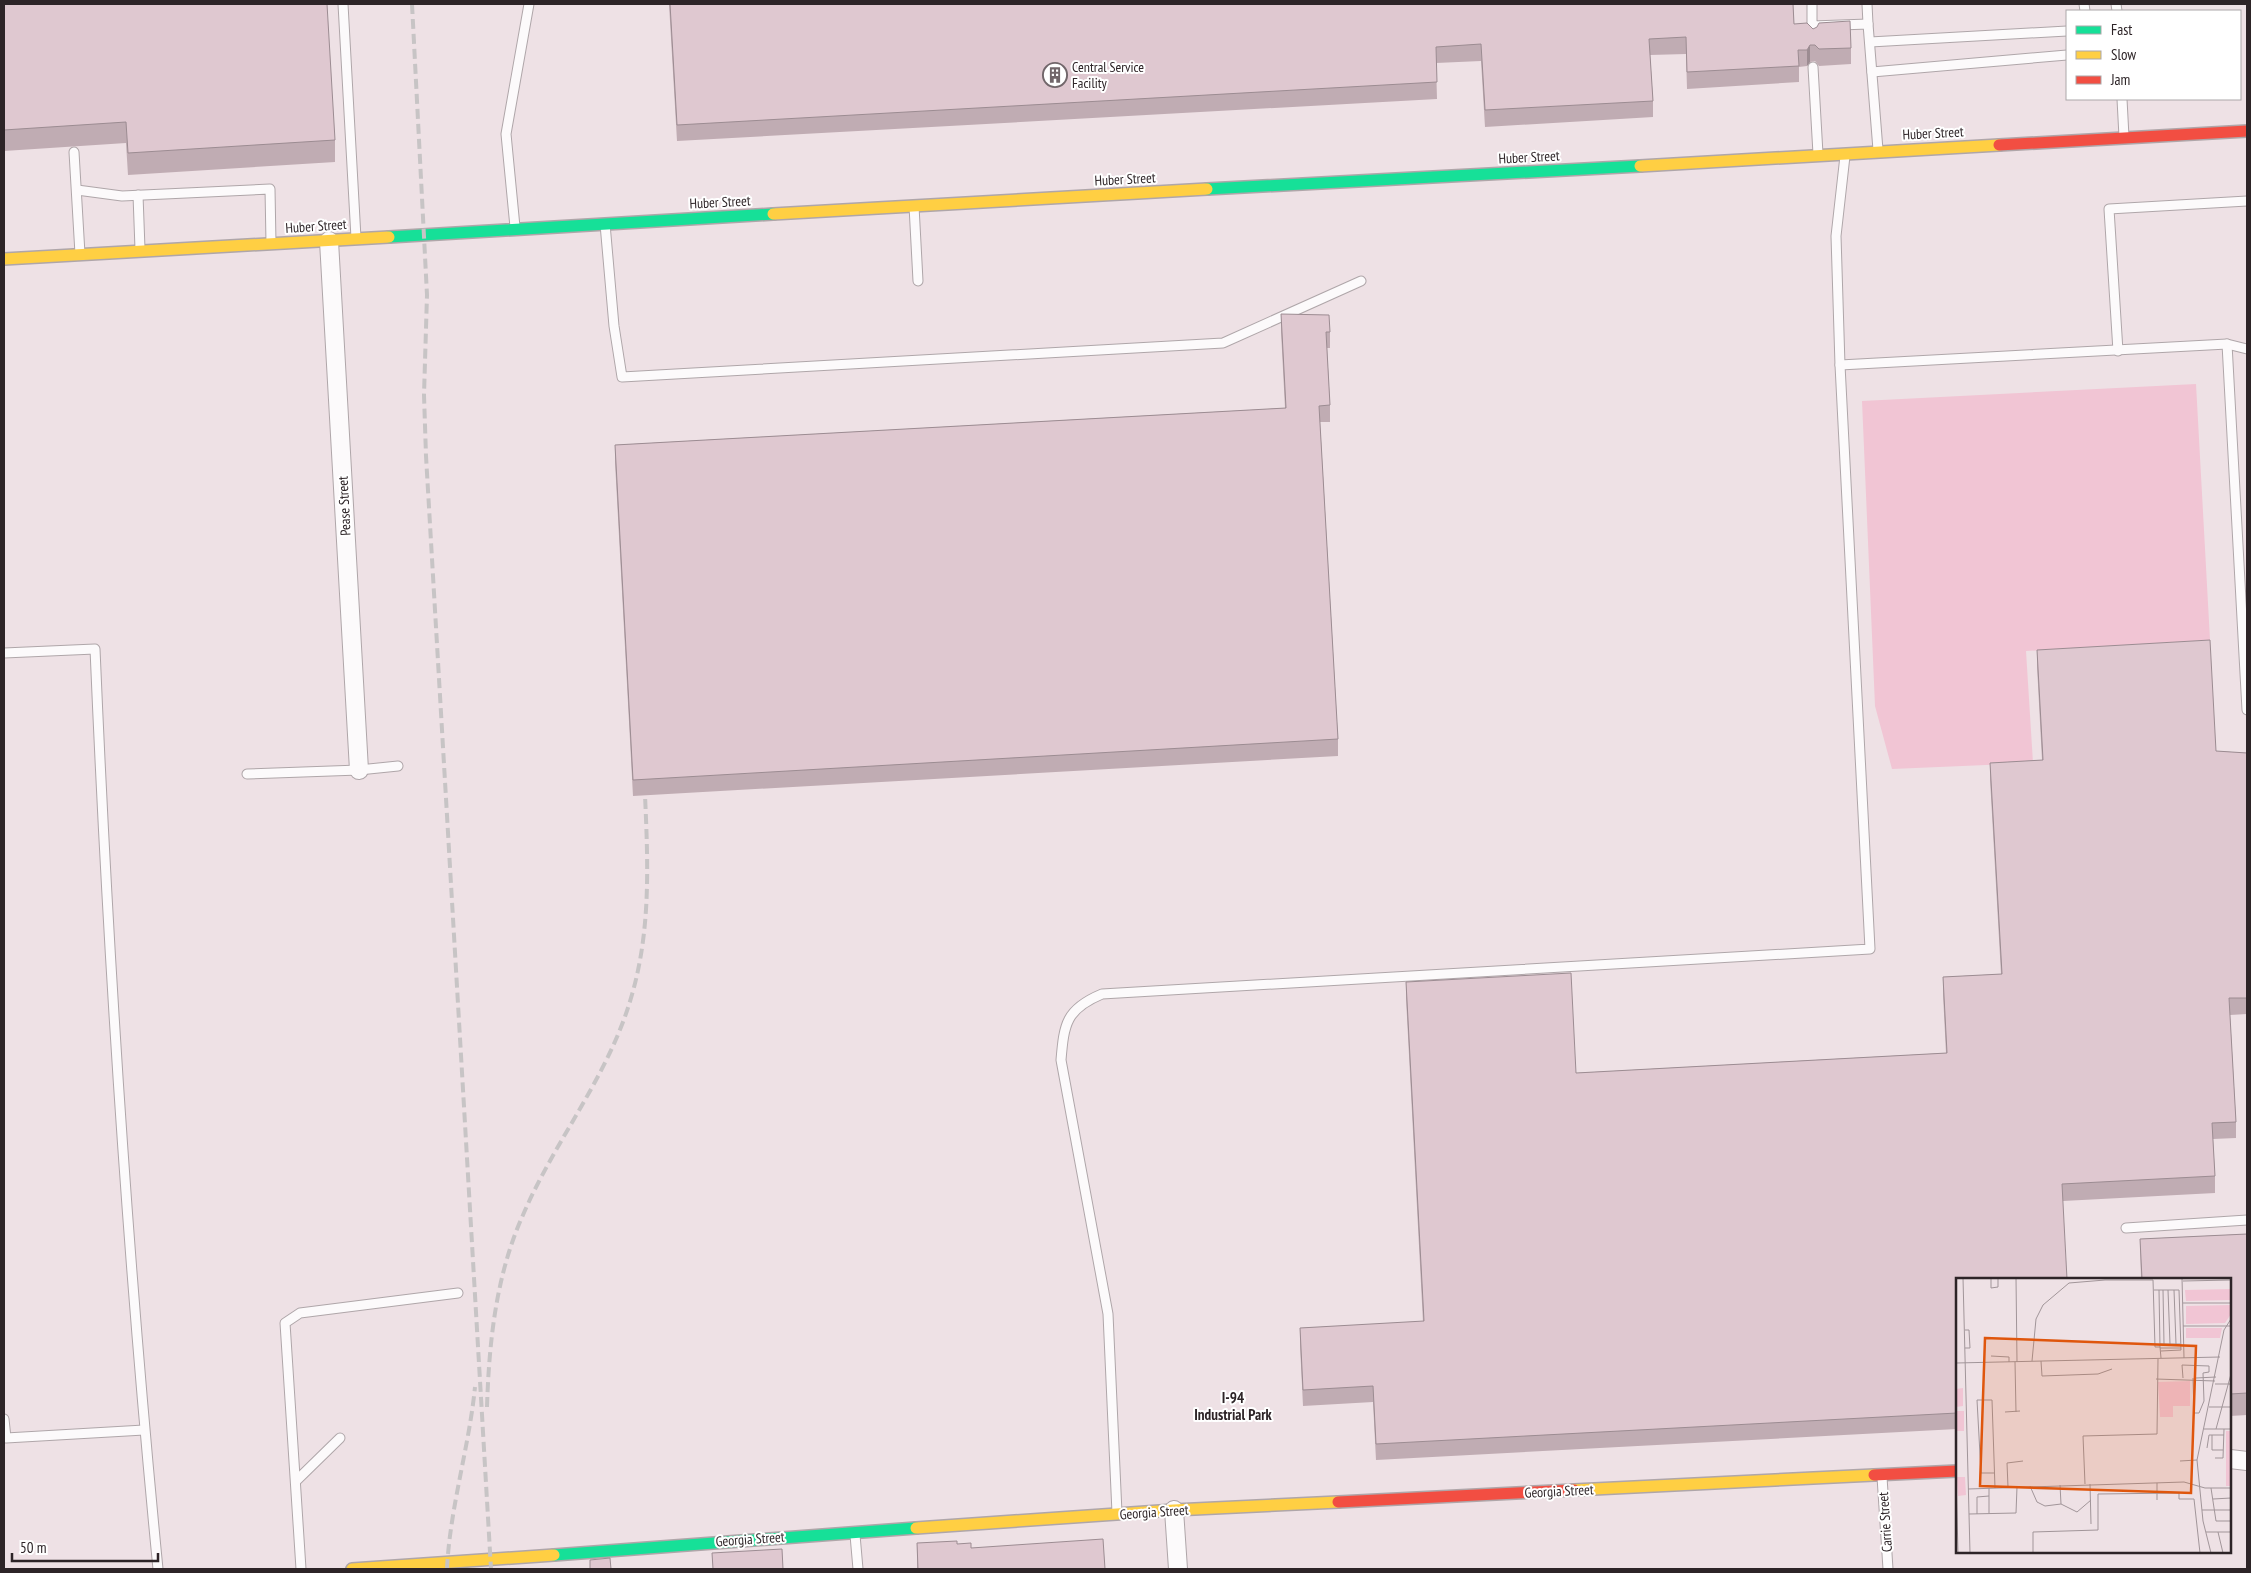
<svg xmlns="http://www.w3.org/2000/svg" width="2251" height="1573" viewBox="0 0 2251 1573" font-family="'PT Sans Narrow',sans-serif">
<rect width="100%" height="100%" fill="#eee1e5"/>
<path fill="#f1c5d4" d="M2196,384L2210,640L2026,651L2033,763L1892,769L1875,706L1862,401Z"/>
<g fill="none" stroke-linecap="round" stroke-linejoin="round">
<defs>
<g id="lane">
<path d="M343,4L356,238"/>
<path d="M1812,4V26L1868,24L1878,150"/>
<path d="M1867,4L1868,24"/>
<path d="M2084,4L2085,11"/>
<path d="M2116,4L2117,11"/>
<path d="M1870,42L2067,31"/>
<path d="M1813,67L1818,154"/>
<path d="M1872,72L2067,55"/>
<path d="M2122,99L2124,137"/>
<path d="M74,152L80,254"/>
<path d="M77,190L122,196L270,189L271,243"/>
<path d="M138,195L140,249"/>
<path d="M914,206L918,281"/>
<path d="M605,224L614,326L622,377L1223,343L1361,281"/>
<path d="M515,227L506,134L529,4"/>
<path d="M2227,344L2247,710"/>
<path d="M2118,351L2109,209L2247,201"/>
<path d="M1840,365L2227,344L2247,349"/>
<path d="M4,653L95,649C108,956 128,1263 158,1569"/>
<path d="M247,774L359,770L398,766"/>
<path d="M2126,1228L2247,1220"/>
<path d="M4,1419L6,1438L144,1430"/>
<path d="M1882,1477L1888,1569"/>
<path d="M296,1481L340,1438"/>
<path d="M1117,1513L1108,1314L1061,1060C1064,1024 1066,1009 1102,994L1870,949L1840,365L1836,236L1845,156"/>
<path d="M855,1535L858,1569"/>
<path d="M301,1569L285,1323L300,1313L458,1293"/>
</g>
<g id="street">
<path d="M329,241L359,770"/>
<path d="M2230,1459L2247,1461"/>
<path d="M1174,1510L1178,1569"/>
</g>
<g id="fast">
<path d="M1207,189L1640,166"/>
<path d="M389,237L773,214"/>
<path d="M554,1555L916,1528"/>
</g>
<g id="slow">
<path d="M1640,166L1999,145"/>
<path d="M773,214L1207,189"/>
<path d="M4,259L389,237"/>
<path d="M1574,1490L1874,1475"/>
<path d="M916,1528L1174,1510L1338,1502"/>
<path d="M352,1569L554,1555"/>
</g>
<g id="jam">
<path d="M1999,145L2247,131"/>
<path d="M1874,1475L1957,1471"/>
<path d="M1338,1502L1574,1490"/>
</g>
</defs>
<use href="#lane" stroke="#afa6a9" stroke-width="11"/>
<use href="#street" stroke="#afa6a9" stroke-width="20"/>
<use href="#fast" stroke="#afa6a9" stroke-width="14"/>
<use href="#slow" stroke="#afa6a9" stroke-width="14"/>
<use href="#jam" stroke="#afa6a9" stroke-width="14"/>
<use href="#lane" stroke="#fcfafb" stroke-width="9"/>
<use href="#street" stroke="#fcfafb" stroke-width="18"/>
<use href="#fast" stroke="#16e098" stroke-width="11"/>
<use href="#slow" stroke="#ffcf43" stroke-width="11"/>
<use href="#jam" stroke="#f24e42" stroke-width="11"/>
<g stroke="#c7c4c5" stroke-width="4" stroke-dasharray="10 5" stroke-linecap="butt">
<path d="M412,4L427,295L424,395L426,456L491,1569"/>
<path d="M487,1407C489,1342 496,1275 523,1215C555,1140 608,1077 631,998C651,931 648,864 645,795"/>
<path d="M447,1569C450,1507 469,1448 475,1387"/>
</g>
</g>
<g fill="#c0acb3">
<path d="M4,4L335,140V162L128,175L126,143L4,151Z"/>
<path d="M669,4H1793L1794,24L1813,29L1851,48V64L1819,66L1815,61L1810,62L1807,66L1799,67V82L1687,89L1686,54L1650,55L1653,101V117L1485,127L1481,61L1436,63L1437,99L677,141Z"/>
<path d="M1281,314L1330,332V348H1327L1330,405V422H1320L1338,739V756L633,796L615,462V445L1285,408L1281,331Z"/>
<path d="M2037,650L2216,751L2247,753V1014L2230,1015L2236,1122V1138L2213,1139L2215,1176V1193L2063,1201L1957,1279V1429L1376,1460L1373,1402L1303,1406L1300,1345V1328L1423,1322L1406,998V982L1576,1073L1946,1053L1943,994V977L2001,974L1990,779V763L2042,760L2037,666Z"/>
<path d="M2247,1234V1415L2230,1416V1279H2141L2140,1239Z"/>
<path d="M917,1543L957,1544L971,1548L1105,1569H917Z"/>
</g>
<path fill="#9c8c92" d="M1810,45V62L1807,66V50Z"/>
<g fill="#dfc8d0" stroke="#9c8c92">
<path d="M4,4H327L335,140L128,153L126,122L4,130Z"/>
<path d="M670,4H1793L1794,24L1807,23L1813,29L1817,27L1819,23L1850,21L1851,48L1819,49L1815,45H1810L1807,50H1798L1799,66L1687,72L1686,37L1649,39L1653,101L1485,110L1481,44L1436,47L1437,82L677,125Z"/>
<path d="M1281,314L1329,315L1330,332H1326L1330,405L1319,406L1338,739L633,780L615,445L1286,408Z"/>
<path d="M2210,640L2216,751L2247,753V998H2229L2236,1122L2212,1123L2215,1176L2062,1184L2067,1279H1957V1413L1376,1444L1373,1386L1303,1390L1300,1328L1424,1321L1406,982L1571,973L1576,1073L1947,1053L1943,977L2002,974L1990,763L2043,760L2037,650Z"/>
<path d="M2247,1234V1393L2230,1394V1279H2142L2140,1239Z"/>
<path d="M1103,1539L1105,1569H918L917,1543L957,1541V1544L971,1543V1548Z"/>
<path d="M782,1549L783,1569H713L712,1553Z"/>
<path d="M610,1558L611,1569H590V1560Z"/>
</g>
<defs>
<symbol id="building-ring" viewBox="-11 -11 22 22"><circle r="9.5" fill="#fff" stroke="#71666a" stroke-width="1.5"/><path d="M-4-6H4V6H1V3H-1V6H-4ZM-2.5-4.3h1.7v1.8h-1.7ZM.8-4.3h1.7v1.8H.8ZM-2.5-1h1.7V.8h-1.7ZM.8-1h1.7V.8H.8Z" fill="#71666a"/></symbol>
</defs>
<g fill-rule="evenodd">
<use href="#building-ring" x="1041" y="61" width="28" height="28"/>
</g>
<g text-anchor="middle" dominant-baseline="central" stroke-width="4" stroke-linejoin="round" paint-order="stroke">
<g font-size="14" fill="#2d2427" stroke="#fff" text-anchor="start">
<text x="1072" y="67">Central Service<tspan x="1072" dy="16">Facility</tspan></text>
</g>
<g font-size="14" fill="#2d2427" stroke="#fff">
<text transform="translate(1933 133) rotate(-3)">Huber Street</text>
<text transform="translate(1529 157) rotate(-3)">Huber Street</text>
<text transform="translate(1125 179) rotate(-3)">Huber Street</text>
<text transform="translate(720 202) rotate(-3)">Huber Street</text>
<text transform="translate(316 226) rotate(-4)">Huber Street</text>
<text transform="translate(344 506) rotate(-93)">Pease Street</text>
<text transform="translate(1559 1491) rotate(-3)">Georgia Street</text>
<text transform="translate(1154 1512) rotate(-4)">Georgia Street</text>
<text transform="translate(1885 1522) rotate(-94)">Carrie Street</text>
<text transform="translate(750 1539) rotate(-4)">Georgia Street</text>
</g>
<g font-size="15" font-weight="bold" fill="#2d2427" stroke="#fff">
<text x="1233" y="1397">I-94<tspan x="1233" dy="17">Industrial Park</tspan></text>
</g>
</g>
<g transform="translate(1956 1278)">
<rect width="275" height="275" fill="#eee1e5"/>
<path d="M275,11V22L230,23L229,12ZM275,27V36L269,45L230,46V28ZM230,50H266L264,60H230ZM234,103V128H217V139H204L202,104ZM7,110V128L0,129V111ZM0,133H8V153H0ZM270,153H275V208H270ZM1,199H9L10,217L2,218Z" fill="#f1c5d4"/>
<path fill="none" stroke="#a19599" stroke-width="1" d="M7,0L14,275M35,0V10L42,9V0M60,0L61,84M226,0L228,80M227,3L275,2M198,12H223L225,72L205,73M203,12L204,69M207,12L208,66M212,12L214,66M218,12L220,66M227,25H275M227,48H275M9,52H13L14,70H9M204,66H224M204,70H225M35,78L53,79V84M76,83L80,41L87,27L113,5L149,2H197L199,69H204L205,80M85,83L86,98L142,96L156,91M59,84L60,134M0,85L264,79M227,100L226,87L253,88V94L247,95L248,123L243,135H238L237,100M240,100L260,99M200,101L259,103M259,106H275M253,129H275M49,134L64,133M248,151H275M260,151L275,96M256,157V172H267M251,170L253,157H268M259,180H267L268,151M224,183L241,182M38,195H25L21,122H36L39,210M0,197L2,275M201,205V222M129,206L127,158L201,156L202,81M134,206L135,246M74,208L81,224L89,228L105,226L104,207M52,209L51,185L67,183M33,210V235M255,210L260,243H275M12,211L228,204L249,210H275M257,221L275,220M105,226L121,234L135,222M246,232H275M13,236L60,235L61,209M21,236V219L33,218M250,254H275M262,254L267,275M77,275V254L142,252V216L223,215V221H238L244,275M255,275L247,243L241,182L268,52L275,41"/>
<path fill="#df560d" fill-opacity="0.15" stroke="#df560d" stroke-width="2.5" d="M29,60L240,68L235,215L24,208Z"/>
<rect width="275" height="275" fill="none" stroke="#2d2427" stroke-width="2.5"/>
</g>
<rect width="2251" height="1573" fill="none" stroke="#2d2427" stroke-width="10"/>
<rect x="2066" y="10" width="175" height="90" fill="#ffffff" stroke="#aba7a9"/>
<rect x="2076" y="26" width="25" height="8" fill="#16e098" stroke="#aba7a9"/>
<text x="2111" y="35" font-size="15" fill="#2d2427">Fast</text>
<rect x="2076" y="51" width="25" height="8" fill="#ffcf43" stroke="#aba7a9"/>
<text x="2111" y="60" font-size="15" fill="#2d2427">Slow</text>
<rect x="2076" y="76" width="25" height="8" fill="#f24e42" stroke="#aba7a9"/>
<text x="2111" y="85" font-size="15" fill="#2d2427">Jam</text>
<path d="M12 1553v8h146v-8" fill="none" stroke="#2d2427" stroke-width="2.5"/>
<text x="20" y="1553" font-size="15" fill="#2d2427" stroke="#ffffff" stroke-width="4" paint-order="stroke">50 m</text>
</svg>
